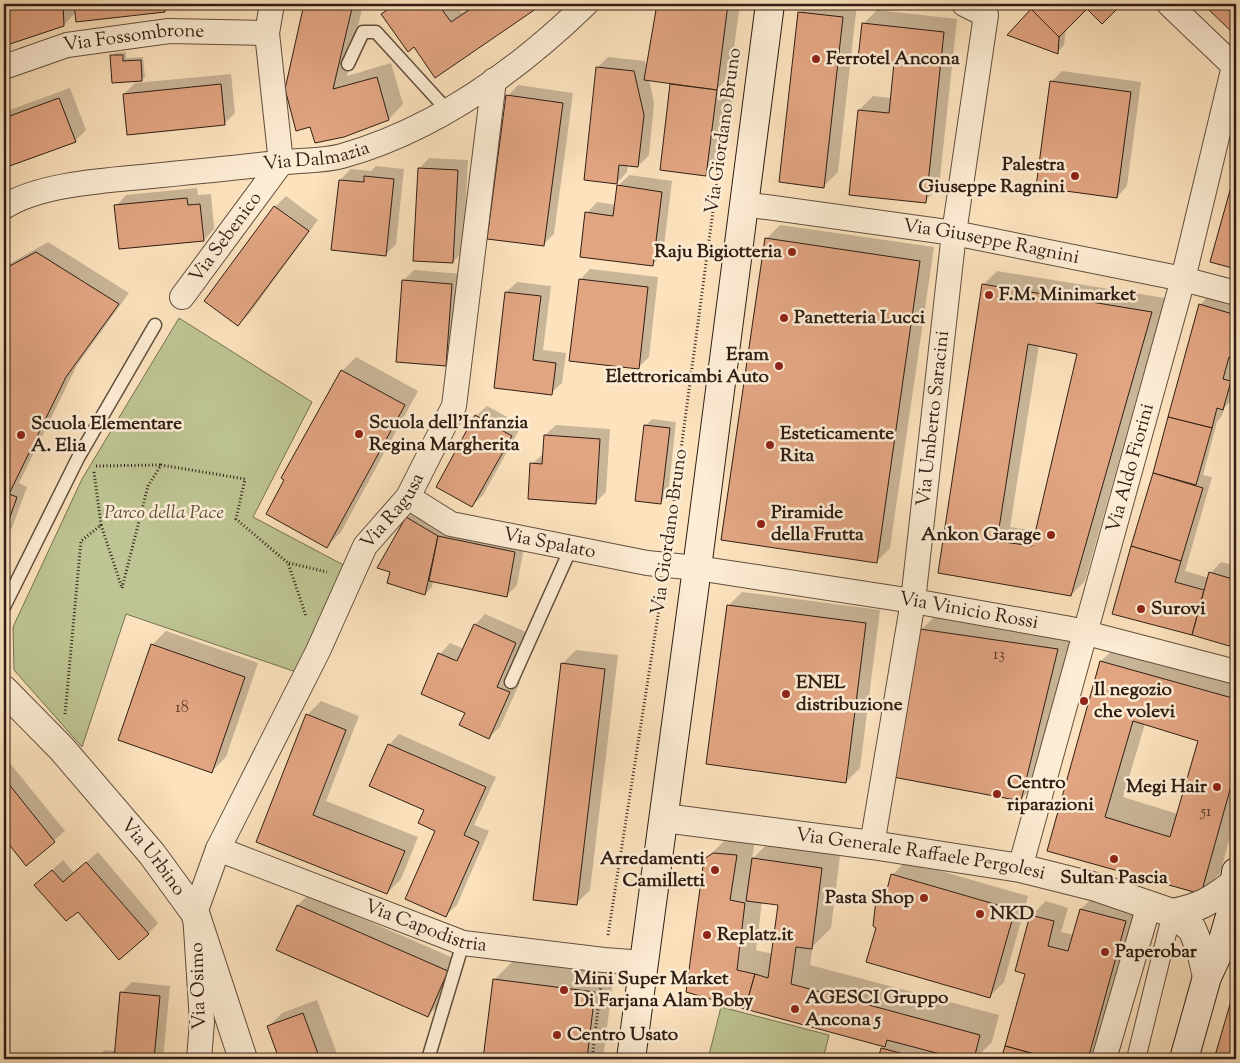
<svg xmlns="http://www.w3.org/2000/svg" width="1240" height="1063" viewBox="0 0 1240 1063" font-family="'Sorts Mill Goudy',serif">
<rect width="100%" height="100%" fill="#fce3be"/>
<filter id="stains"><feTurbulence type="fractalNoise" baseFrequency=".004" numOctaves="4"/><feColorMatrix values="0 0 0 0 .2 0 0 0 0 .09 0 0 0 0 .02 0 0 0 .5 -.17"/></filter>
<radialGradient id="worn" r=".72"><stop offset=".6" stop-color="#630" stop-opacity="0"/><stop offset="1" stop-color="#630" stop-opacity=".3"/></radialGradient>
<g fill="#bec493" stroke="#767154">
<path d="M179,318L312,402L253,517L353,570L299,673L126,614L82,747L14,670L13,627L82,479Z"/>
<path d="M721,1007L829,1035L823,1059H708Z"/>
</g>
<g fill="#0003" fill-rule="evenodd">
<path d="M4,4H171L165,11L76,12L64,25L4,45Z"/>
<path d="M306,4H363L347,76L391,63L403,104L389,119L311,126L286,89Z"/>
<path d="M393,4H456L462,13L475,4H541L436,76L415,46L383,14Z"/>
<path d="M658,4H740L731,70L735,71L716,90V93L736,73L725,156L706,175L672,85L674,83L649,79L654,103L649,155L638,166L628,165L627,172L617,183L597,68L608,57L645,61L647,71Z"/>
<path d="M808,4H857L838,172L824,186L800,12Z"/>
<path d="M1038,4H1120L1102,23L1087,7L1066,29L1064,45L1058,52L1009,34Z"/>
<path d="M1205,4H1236V34Z"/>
<path d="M877,10L957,19L939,187L925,201L859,110L873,96L891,98L895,62L863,24Z"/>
<path d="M126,52V58L143,57L145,77L142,80L112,56L115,53Z"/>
<path d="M1062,71L1141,82L1127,186L1117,197L1051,82Z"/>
<path d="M231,74L235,113L224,124L124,94L135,83Z"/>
<path d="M518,85L573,93L554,234L543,245L508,96Z"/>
<path d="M70,88L86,130L75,141L4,167V112Z"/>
<path d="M429,158L468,160L463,251L453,262L419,169Z"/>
<path d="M376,166L404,169L396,244L385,255L340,180L351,169L371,171Z"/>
<path d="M1236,173V267L1212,261Z"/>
<path d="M629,175L672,181L663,254L652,265L587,213L597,202L616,205L618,186Z"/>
<path d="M197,188L198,195L211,194L214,229L204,240L116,206L126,195Z"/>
<path d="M286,196L318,220L249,314L238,325L275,207Z"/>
<path d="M780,225L934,247L890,548L876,562L766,239Z"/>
<path d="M48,242L129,293L77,365L19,483L27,487L12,528L4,536V267Z"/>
<path d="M590,269L658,277L649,357L638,368L580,280Z"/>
<path d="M414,270L462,274L456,354L446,365L403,281Z"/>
<path d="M997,271L1165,298L1085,581L1071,595L940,572L983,285ZM1039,345L1079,353L1037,531L1010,527Z"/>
<path d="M517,282L551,286L543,350L566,353L562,383L551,393L495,387L506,292Z"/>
<path d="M1210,294L1236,302V358L1233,369L1236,370V388L1234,398L1225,407L1222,416L1217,422L1203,475L1212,477L1185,571L1209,578L1211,573L1221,562L1236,566V565V647L1114,613L1200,305Z"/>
<path d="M356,357L418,391L341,532L327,546L286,479L282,477L342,371Z"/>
<path d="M487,406L522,425L483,495L472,506L476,416Z"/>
<path d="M652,419L676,422L668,495L661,502L645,426Z"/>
<path d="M556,425L610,429L606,492L595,503L532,464L544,453L545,435Z"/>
<path d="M414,511L525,542L517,585L506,596L433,581L432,587L425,594L407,518Z"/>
<path d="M742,592L880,610L860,768L846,782L728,606Z"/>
<path d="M485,614L526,632L507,676L520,682L500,727L489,737L440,654L450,643L464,649L475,625Z"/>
<path d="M935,616L1072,635L1034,786L1020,800L921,630Z"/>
<path d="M166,631L258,663L226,757L212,771L152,645Z"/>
<path d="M1121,642L1236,674V816L1220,873L1201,893L1049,850L1101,661ZM1145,724L1200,740L1178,814L1123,797Z"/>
<path d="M576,650L618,655L590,890L576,904L562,664Z"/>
<path d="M321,701L359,716L326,801L418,837L401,879L387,893L258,842L307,715Z"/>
<path d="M399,734L496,777L474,825L489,831L457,905L446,915L437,830L389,745Z"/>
<path d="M4,756L65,831L26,864L4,836Z"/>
<path d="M756,836L752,859L772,839L841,848L831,928L813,946L810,965L999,1015L992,1042L978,1056L990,1059H879L885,1046L687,991L705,860L725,840ZM762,902L779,904L773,954L756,950Z"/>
<path d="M98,852L158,923L148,934L78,910L36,885L63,860L74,873Z"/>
<path d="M906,861L1028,896L1004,982L990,996L878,927L877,901L888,889L892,875Z"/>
<path d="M308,895L458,960L439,1005L428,1015L298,905Z"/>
<path d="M1095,895L1139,907L1093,1059H1003L1026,974L1032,915L1046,901L1068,908L1061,932L1074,935L1081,909Z"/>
<path d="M514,960L614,973L603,1059H484L494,980Z"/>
<path d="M132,982L170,986L163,1059H96L104,1050L116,1051L121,993Z"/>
<path d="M1236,988V1059H1216Z"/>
<path d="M317,1000L339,1059H280L268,1027L282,1013Z"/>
<path d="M852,1054L870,1059H848Z"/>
</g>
<g fill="#e2a582" stroke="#2f1e14" fill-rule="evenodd">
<path d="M4,4H63L64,26L4,46Z"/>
<path d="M74,4H164L165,12L76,22Z"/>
<path d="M203,4H236L235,8Z"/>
<path d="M304,4H353L333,89L377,77L389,120L344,137L315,143L310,127L296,131L285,89Z"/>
<path d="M396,4H438L451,22L478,4H543L435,78L414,47L408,52L381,14Z"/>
<path d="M657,4H728L717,90L644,80Z"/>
<path d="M1036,4H1122L1102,24L1087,9L1059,37L1031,9Z"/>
<path d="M1203,4H1236V36Z"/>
<path d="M1031,9L1059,37L1058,54L1007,35Z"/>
<path d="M798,12L843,17L824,188L779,182Z"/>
<path d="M862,23L944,32L926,203L849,195L858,110L889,113L894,63L858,59Z"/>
<path d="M110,55H123V61L141,60L142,81L112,83Z"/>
<path d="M596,67L634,71L644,115L638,167L619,165L617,184L584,180Z"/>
<path d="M1050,81L1131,92L1117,198L1036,187Z"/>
<path d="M221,84L225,125L127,135L123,94Z"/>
<path d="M670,84L717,90L706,176L660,170Z"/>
<path d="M506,95L563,103L544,246L487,239Z"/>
<path d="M59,98L76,142L4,168V118Z"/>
<path d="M418,168L458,170L453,263L413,261Z"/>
<path d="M1236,169V269L1210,262Z"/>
<path d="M364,176L394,179L386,256L331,250L339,180L364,182Z"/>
<path d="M617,185L662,192L653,266L580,257L585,212L613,216Z"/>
<path d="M187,198L188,205L200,204L204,241L119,249L114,205Z"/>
<path d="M274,206L309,231L238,326L204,301Z"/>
<path d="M765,238L920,261L877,563L721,540Z"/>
<path d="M36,252L119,304L66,377L9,494L17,497L4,534V269Z"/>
<path d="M579,279L648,287L639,369L569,361Z"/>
<path d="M402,280L452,284L446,366L396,362Z"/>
<path d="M982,284L1152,312L1071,596L938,573ZM1028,344L1077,354L1032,546L997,541Z"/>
<path d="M505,292L541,296L533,360L556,363L552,395L494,388Z"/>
<path d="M1199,304L1236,315V360L1229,357L1223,379L1231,381L1223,410L1217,408L1212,428L1168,417Z"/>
<path d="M341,370L405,405L327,548L266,514L284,480L281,478Z"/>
<path d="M475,415L512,436L472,507L436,487Z"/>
<path d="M1168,417L1212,428L1196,485L1153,473Z"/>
<path d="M644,425L670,428L661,504L635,501Z"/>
<path d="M544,435L600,439L596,504L528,499L530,463L542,464Z"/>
<path d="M1153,473L1203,488L1181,561L1131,546Z"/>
<path d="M406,517L438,536L425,595L387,583L390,572L377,568Z"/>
<path d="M438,536L515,552L507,597L429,581Z"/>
<path d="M1131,546L1181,561L1175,582L1204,590L1192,635L1112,614Z"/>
<path d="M1236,560V580L1231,578Z"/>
<path d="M1209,572L1236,580V648L1192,635Z"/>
<path d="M727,605L866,623L846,783L706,764Z"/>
<path d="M474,624L516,643L497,687L510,692L489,739L459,725L465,713L421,694L438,653L457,661Z"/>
<path d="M920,629L1058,649L1021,801L893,777Z"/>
<path d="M151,644L245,677L212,773L118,740Z"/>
<path d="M1100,661L1236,699V768L1201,894L1047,851ZM1133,721L1198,741L1170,837L1105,817Z"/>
<path d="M561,663L605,669L577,905L533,900Z"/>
<path d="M306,714L346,730L313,815L405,851L387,894L256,842Z"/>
<path d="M388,744L486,787L464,835L479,842L446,917L405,899L435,831L418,823L424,810L369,786Z"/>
<path d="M4,778L55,842L26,866L4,838Z"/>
<path d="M713,853L737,855L730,900L745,903L737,970L755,974L745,1009L686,992L704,859Z"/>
<path d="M752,858L822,868L812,949L796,947L791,984L980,1035L974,1059H959L887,1040L885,1047L745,1009L755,974L768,978L778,905L746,901Z"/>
<path d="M86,862L149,934L119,960L78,912L66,921L34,885L52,870L63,882Z"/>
<path d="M891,874L1015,910L990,998L866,962L876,928L873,926L876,900L884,901Z"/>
<path d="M297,905L448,971L428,1017L276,950Z"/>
<path d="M1080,909L1126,921L1088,1059H1053L1005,1046L1025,974L1015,971L1030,915L1054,921L1048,946L1068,951Z"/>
<path d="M493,979L595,992L587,1059H483Z"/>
<path d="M1236,984V1059H1214Z"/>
<path d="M120,992L160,996L154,1059H114Z"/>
<path d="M303,1013L320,1059H279L267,1026Z"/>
<path d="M1005,1046L1053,1059H1001Z"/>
<path d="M881,1048L923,1059H878Z"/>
</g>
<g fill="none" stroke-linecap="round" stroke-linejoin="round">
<defs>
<g id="service">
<path d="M348,64L363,32H376L448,111"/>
<path d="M4,607L78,458L155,325"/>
<path d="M511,682L571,548"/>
<path d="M428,1059L463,943"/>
</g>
<path id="pedestrian" d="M1136,1059L1172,913"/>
<g id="minor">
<path id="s1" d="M4,67L67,45L169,31L267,33"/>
<path id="s2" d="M744,204L954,233L1183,279L1236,293"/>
<path id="s3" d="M4,207C43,182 116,180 162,175C203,171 244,167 286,162C304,160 324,161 342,156C435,130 518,70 586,4"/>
<path id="s4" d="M182,297L281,163L267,33L272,4"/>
<path id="s5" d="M408,497L451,524L647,563L697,568L913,601L1071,629L1236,672"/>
<path id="s6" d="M872,845L913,601L954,233L986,15L964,4"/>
<path id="s7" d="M218,849L463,943L604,960L645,963"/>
<path id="s8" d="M1020,868L1183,279L1234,66L1169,4"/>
<path id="s9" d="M199,1059L202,1022L195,913L218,849L318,651L365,546L408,497L454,406L494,80"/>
<path d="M1104,1059L1149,905"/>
</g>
<g id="tertiary">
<path id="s10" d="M4,690L62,749L152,854L195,913L243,1059"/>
<path id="s11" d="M664,818L872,845L1020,868L1096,887L1172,913L1192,929L1201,951L1207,977"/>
<path d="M1172,913C1199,908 1211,901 1233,884"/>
</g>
<g id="secondary">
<path d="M631,1059L697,568L770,4"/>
<path d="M1184,1059L1207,977L1221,947L1230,916L1236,872"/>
</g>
</defs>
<use href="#service" stroke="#624f3e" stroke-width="15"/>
<use href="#pedestrian" stroke="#624f3e" stroke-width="20"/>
<use href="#minor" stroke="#624f3e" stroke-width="26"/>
<use href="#tertiary" stroke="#624f3e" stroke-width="30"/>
<use href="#secondary" stroke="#2f1e14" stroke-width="30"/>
<g stroke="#2f1e14" stroke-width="3" stroke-dasharray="1 2.5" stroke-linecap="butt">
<path d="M96,466L160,465"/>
<path d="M94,472L101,525"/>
<path d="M669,539L724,129"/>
<path d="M289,563L327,572"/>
<path d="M65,714L81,541L101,525L122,588L148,486L161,465L245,479L236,519L288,563L306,616"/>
<path d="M608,935L662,590"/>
<path d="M592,1059L601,985"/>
</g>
<use href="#service" stroke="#fdedd5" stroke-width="12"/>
<use href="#pedestrian" stroke="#fdedd5" stroke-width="18"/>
<use href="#minor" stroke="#fdedd5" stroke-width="24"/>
<use href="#tertiary" stroke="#fdedd5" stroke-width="28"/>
<use href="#secondary" stroke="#fdedd5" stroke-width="28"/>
</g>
<g fill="#8f2418" stroke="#fdedd5" stroke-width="2">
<circle cx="816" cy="59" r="5"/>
<circle cx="1075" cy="176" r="5"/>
<circle cx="792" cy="252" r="5"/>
<circle cx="989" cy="295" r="5"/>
<circle cx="784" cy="318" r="5"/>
<circle cx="779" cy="366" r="5"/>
<circle cx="359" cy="434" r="5"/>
<circle cx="21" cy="435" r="5"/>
<circle cx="770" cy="445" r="5"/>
<circle cx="761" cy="524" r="5"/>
<circle cx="1051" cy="535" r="5"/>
<circle cx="1141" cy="609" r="5"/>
<circle cx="786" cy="694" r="5"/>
<circle cx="1084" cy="701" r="5"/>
<circle cx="1217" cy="787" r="5"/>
<circle cx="997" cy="794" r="5"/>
<circle cx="1114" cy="859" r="5"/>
<circle cx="715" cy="870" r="5"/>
<circle cx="924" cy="898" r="5"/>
<circle cx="980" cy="914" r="5"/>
<circle cx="707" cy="935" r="5"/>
<circle cx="1105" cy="952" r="5"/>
<circle cx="564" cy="990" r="5"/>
<circle cx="795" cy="1009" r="5"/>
<circle cx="557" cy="1035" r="5"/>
</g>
<g text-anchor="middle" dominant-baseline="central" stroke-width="5" stroke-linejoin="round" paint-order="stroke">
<g font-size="16" fill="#5c4030">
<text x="999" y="655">13</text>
<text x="182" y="708">18</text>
<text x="1206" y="812">51</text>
</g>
<g font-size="19" fill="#2f1e14" stroke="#fdedd5">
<text stroke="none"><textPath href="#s1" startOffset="134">Via Fossombrone</textPath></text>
<text transform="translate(724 131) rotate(-82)">Via Giordano Bruno</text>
<text stroke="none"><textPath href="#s3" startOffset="318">Via Dalmazia</textPath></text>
<text stroke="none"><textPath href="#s4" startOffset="74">Via Sebenico</textPath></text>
<text stroke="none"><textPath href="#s2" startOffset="250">Via Giuseppe Ragnini</textPath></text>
<text stroke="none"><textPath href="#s6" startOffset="431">Via Umberto Saracini</textPath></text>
<text stroke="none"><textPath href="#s8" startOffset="415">Via Aldo Fiorini</textPath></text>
<text stroke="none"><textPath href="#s9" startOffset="596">Via Ragusa</textPath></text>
<text transform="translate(670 532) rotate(-82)">Via Giordano Bruno</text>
<text stroke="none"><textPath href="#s5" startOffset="151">Via Spalato</textPath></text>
<text stroke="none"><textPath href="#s5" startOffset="576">Via Vinicio Rossi</textPath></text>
<text stroke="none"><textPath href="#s11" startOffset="259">Via Generale Raffaele Pergolesi</textPath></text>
<text stroke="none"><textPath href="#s10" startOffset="224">Via Urbino</textPath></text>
<text stroke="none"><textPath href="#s7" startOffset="222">Via Capodistria</textPath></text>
<text transform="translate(199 986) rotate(-92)">Via Osimo</text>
</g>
<g font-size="19" font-weight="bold" fill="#2f1e14" stroke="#fdedd5" text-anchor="start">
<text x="826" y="59">Ferrotel Ancona</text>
<text x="1065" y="165" text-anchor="end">Palestra<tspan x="1065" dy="22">Giuseppe Ragnini</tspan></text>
<text x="782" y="252" text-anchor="end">Raju Bigiotteria</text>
<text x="999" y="295">F.M. Minimarket</text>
<text x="794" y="318">Panetteria Lucci</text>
<text x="769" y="355" text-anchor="end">Eram<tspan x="769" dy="22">Elettroricambi Auto</tspan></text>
<text x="369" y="423">Scuola dell'Infanzia<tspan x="369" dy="22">Regina Margherita</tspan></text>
<text x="31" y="424">Scuola Elementare<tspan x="31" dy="22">A. Elia</tspan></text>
<text x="780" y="434">Esteticamente<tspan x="780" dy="22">Rita</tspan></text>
<text x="771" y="513">Piramide<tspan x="771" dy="22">della Frutta</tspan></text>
<text x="1041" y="535" text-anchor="end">Ankon Garage</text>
<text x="1151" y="609">Surovi</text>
<text x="796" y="683">ENEL<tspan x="796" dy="22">distribuzione</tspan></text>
<text x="1094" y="690">Il negozio<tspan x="1094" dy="22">che volevi</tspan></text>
<text x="1007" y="783">Centro<tspan x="1007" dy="22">riparazioni</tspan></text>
<text x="1207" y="787" text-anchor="end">Megi Hair</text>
<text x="705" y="859" text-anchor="end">Arredamenti<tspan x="705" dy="22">Camilletti</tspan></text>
<text x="1114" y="878" text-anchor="middle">Sultan Pascia</text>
<text x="914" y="898" text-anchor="end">Pasta Shop</text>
<text x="990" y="914">NKD</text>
<text x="717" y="935">Replatz.it</text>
<text x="1115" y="952">Paperobar</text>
<text x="574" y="979">Mini Super Market<tspan x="574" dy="22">Di Farjana Alam Boby</tspan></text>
<text x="805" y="998">AGESCI Gruppo<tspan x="805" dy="22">Ancona 5</tspan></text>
<text x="567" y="1035">Centro Usato</text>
</g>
<g font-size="19" font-style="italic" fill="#5a503a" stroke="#fdedd5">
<text x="164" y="513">Parco della Pace</text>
</g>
</g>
<rect width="1240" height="1063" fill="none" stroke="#fce3be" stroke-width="20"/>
<rect x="5" y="5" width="1230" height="1053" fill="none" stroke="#2f1e14" stroke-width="2.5"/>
<rect x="10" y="10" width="1220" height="1043" fill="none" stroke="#2f1e14"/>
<rect width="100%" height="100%" filter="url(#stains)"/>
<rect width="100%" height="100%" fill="url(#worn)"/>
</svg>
